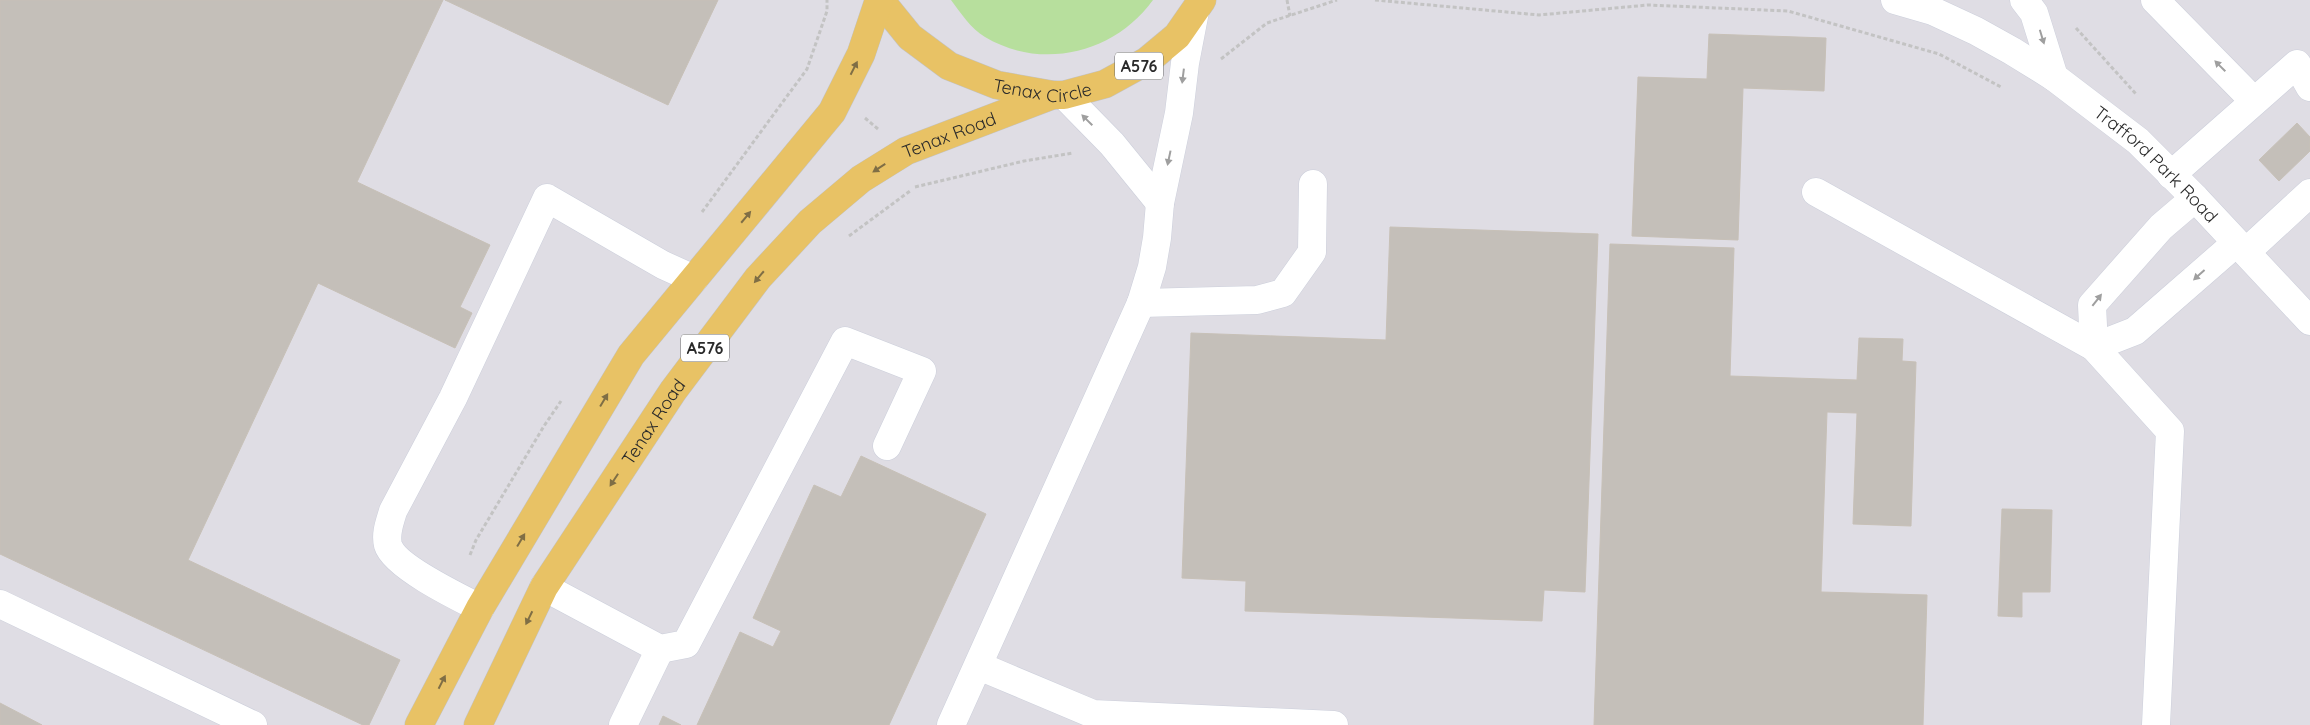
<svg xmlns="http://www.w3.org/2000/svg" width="2310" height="725" viewBox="0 0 2310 725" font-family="Quicksand,sans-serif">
<rect width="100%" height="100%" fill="#ebe4dd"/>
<rect fill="#dfdde4" x="0" y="0" width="2310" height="725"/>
<path fill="#b7df9d" d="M951,0H1153C1115,53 1042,71 985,37C971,29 960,12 951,0Z"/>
<g fill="#c4bfb9" stroke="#c7c0b7">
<path d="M0,0H443L357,182L490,245L460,307L472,313L455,348L318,283L188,560L400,660L369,725H363L0,554Z"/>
<path d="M445,0H718L668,105Z"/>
<path d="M1709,34L1826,38L1824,91L1743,88L1738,240L1632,236L1638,77L1707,79Z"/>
<path d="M2297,123L2310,137V151L2279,181L2259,160Z"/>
<path d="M1390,227L1598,234L1585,592L1544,590L1542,621L1245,611L1246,581L1182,578L1191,333L1386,340Z"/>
<path d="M1610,244L1734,248L1730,376L1857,380L1859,338L1903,339L1902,361L1916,362L1911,526L1853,524L1857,413L1827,412L1821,592L1927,595L1923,725H1594Z"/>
<path d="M861,456L986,514L889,725H697L740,632L773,647L781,631L753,618L814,485L841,497Z"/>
<path d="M2002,509L2052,510L2050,592H2022V617L1998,616Z"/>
<path d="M0,703L42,725H0Z"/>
<path d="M663,716L681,725H659Z"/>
</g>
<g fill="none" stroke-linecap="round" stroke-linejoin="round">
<defs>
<g id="minor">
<path id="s1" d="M1895,0L1933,11L1976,31L2012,51L2054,77L2138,141L2195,198L2310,321"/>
<path d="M2024,0L2034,13L2054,77"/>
<path d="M2155,0L2254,101"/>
<path d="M1064,95L1112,144L1160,203"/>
<path d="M2171,175L2297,64L2310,87"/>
<path d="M1816,192L2094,347L2170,431L2156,725"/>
<path d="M2246,252L2310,193"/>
<path d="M1141,303L1257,300L1283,293L1312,252L1313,184"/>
<path d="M2094,347L2092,305L2161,227L2195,198"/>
<path d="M2094,347L2135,331L2236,243"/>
<path d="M544,587L660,649L686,644L845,341L922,371L887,446"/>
<path d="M0,604L253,725"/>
<path d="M480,608C460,598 394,566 388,545C385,533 390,522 393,511L453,398L547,198L663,265L694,279"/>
<path d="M979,666L1093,714L1334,725"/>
<path d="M623,725L660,649"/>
<path d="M951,725L1141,303L1152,267L1157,238L1160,203L1179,113L1185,63L1195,11"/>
</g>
<g id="major">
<path id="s2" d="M880,0L910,37L949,66L997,85L1053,95H1064L1105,84L1147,61L1177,36L1202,0"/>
<path d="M419,725L480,608L631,355L832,112L861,54L879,0"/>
<path id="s3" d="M478,725L544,587L673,391L758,278L810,222L861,179L906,151L1053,95"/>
</g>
</defs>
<use href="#minor" stroke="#cccfdb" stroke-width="29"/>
<use href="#major" stroke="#c3c3c3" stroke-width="29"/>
<g stroke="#c3c3c3" stroke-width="3" stroke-dasharray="4 2.5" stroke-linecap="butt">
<path d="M1287,0L1290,16"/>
<path d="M1375,0L1539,15L1648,5L1788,11L1939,54L2001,87"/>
<path d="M2076,28L2136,94"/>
<path d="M1221,59L1267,23L1337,0"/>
<path d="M865,118L878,129"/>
<path d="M915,187L1024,161L1073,153"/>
<path d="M702,212L807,69L827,11V0"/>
<path d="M849,236L910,191"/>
<path d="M470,555L476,540L544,426L561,401"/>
</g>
<use href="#minor" stroke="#fff" stroke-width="28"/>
<use href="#major" stroke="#e8c265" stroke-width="28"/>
</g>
<defs><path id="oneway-solid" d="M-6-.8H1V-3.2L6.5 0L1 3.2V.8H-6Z" transform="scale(1.25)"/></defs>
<g fill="#9f9f9f">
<use href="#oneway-solid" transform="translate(2042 37) rotate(73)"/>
<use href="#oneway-solid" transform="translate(2220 66) rotate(-135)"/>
<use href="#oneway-solid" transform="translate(1183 76) rotate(97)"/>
<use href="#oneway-solid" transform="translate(1087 120) rotate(-135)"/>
<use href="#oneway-solid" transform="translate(1169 158) rotate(102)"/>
<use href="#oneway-solid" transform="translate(2199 275) rotate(138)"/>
<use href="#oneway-solid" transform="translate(2097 300) rotate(-52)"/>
</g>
<g fill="#7f6e45">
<use href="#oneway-solid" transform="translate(854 68) rotate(-63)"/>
<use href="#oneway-solid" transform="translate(879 168) rotate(147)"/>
<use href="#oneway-solid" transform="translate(746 217) rotate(-50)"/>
<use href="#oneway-solid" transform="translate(759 277) rotate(130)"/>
<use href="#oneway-solid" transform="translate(604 400) rotate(-59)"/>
<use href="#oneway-solid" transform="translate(614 480) rotate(123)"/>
<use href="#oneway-solid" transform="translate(521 540) rotate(-59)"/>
<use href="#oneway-solid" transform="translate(529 618) rotate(116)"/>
<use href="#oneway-solid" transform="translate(442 682) rotate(-63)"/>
</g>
<g text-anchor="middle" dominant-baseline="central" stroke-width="5" stroke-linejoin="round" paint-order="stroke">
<g fill="#fff" stroke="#6a6a6a" stroke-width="1">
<rect x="1115" y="52.5" width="48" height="27" rx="4"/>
<rect x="681" y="334.5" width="48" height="27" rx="4"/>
</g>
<g font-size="16" font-weight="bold" fill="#2a2a2a">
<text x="1139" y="66">A576</text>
<text x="705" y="348">A576</text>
</g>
<g font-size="18" fill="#2a2a2a" stroke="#fff">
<text stroke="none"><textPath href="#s2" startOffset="194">Tenax Circle</textPath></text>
<text stroke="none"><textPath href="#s3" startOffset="771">Tenax Road</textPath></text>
<text stroke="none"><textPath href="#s1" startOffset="312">Trafford Park Road</textPath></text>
<text stroke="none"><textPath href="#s3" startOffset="351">Tenax Road</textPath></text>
</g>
</g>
</svg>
